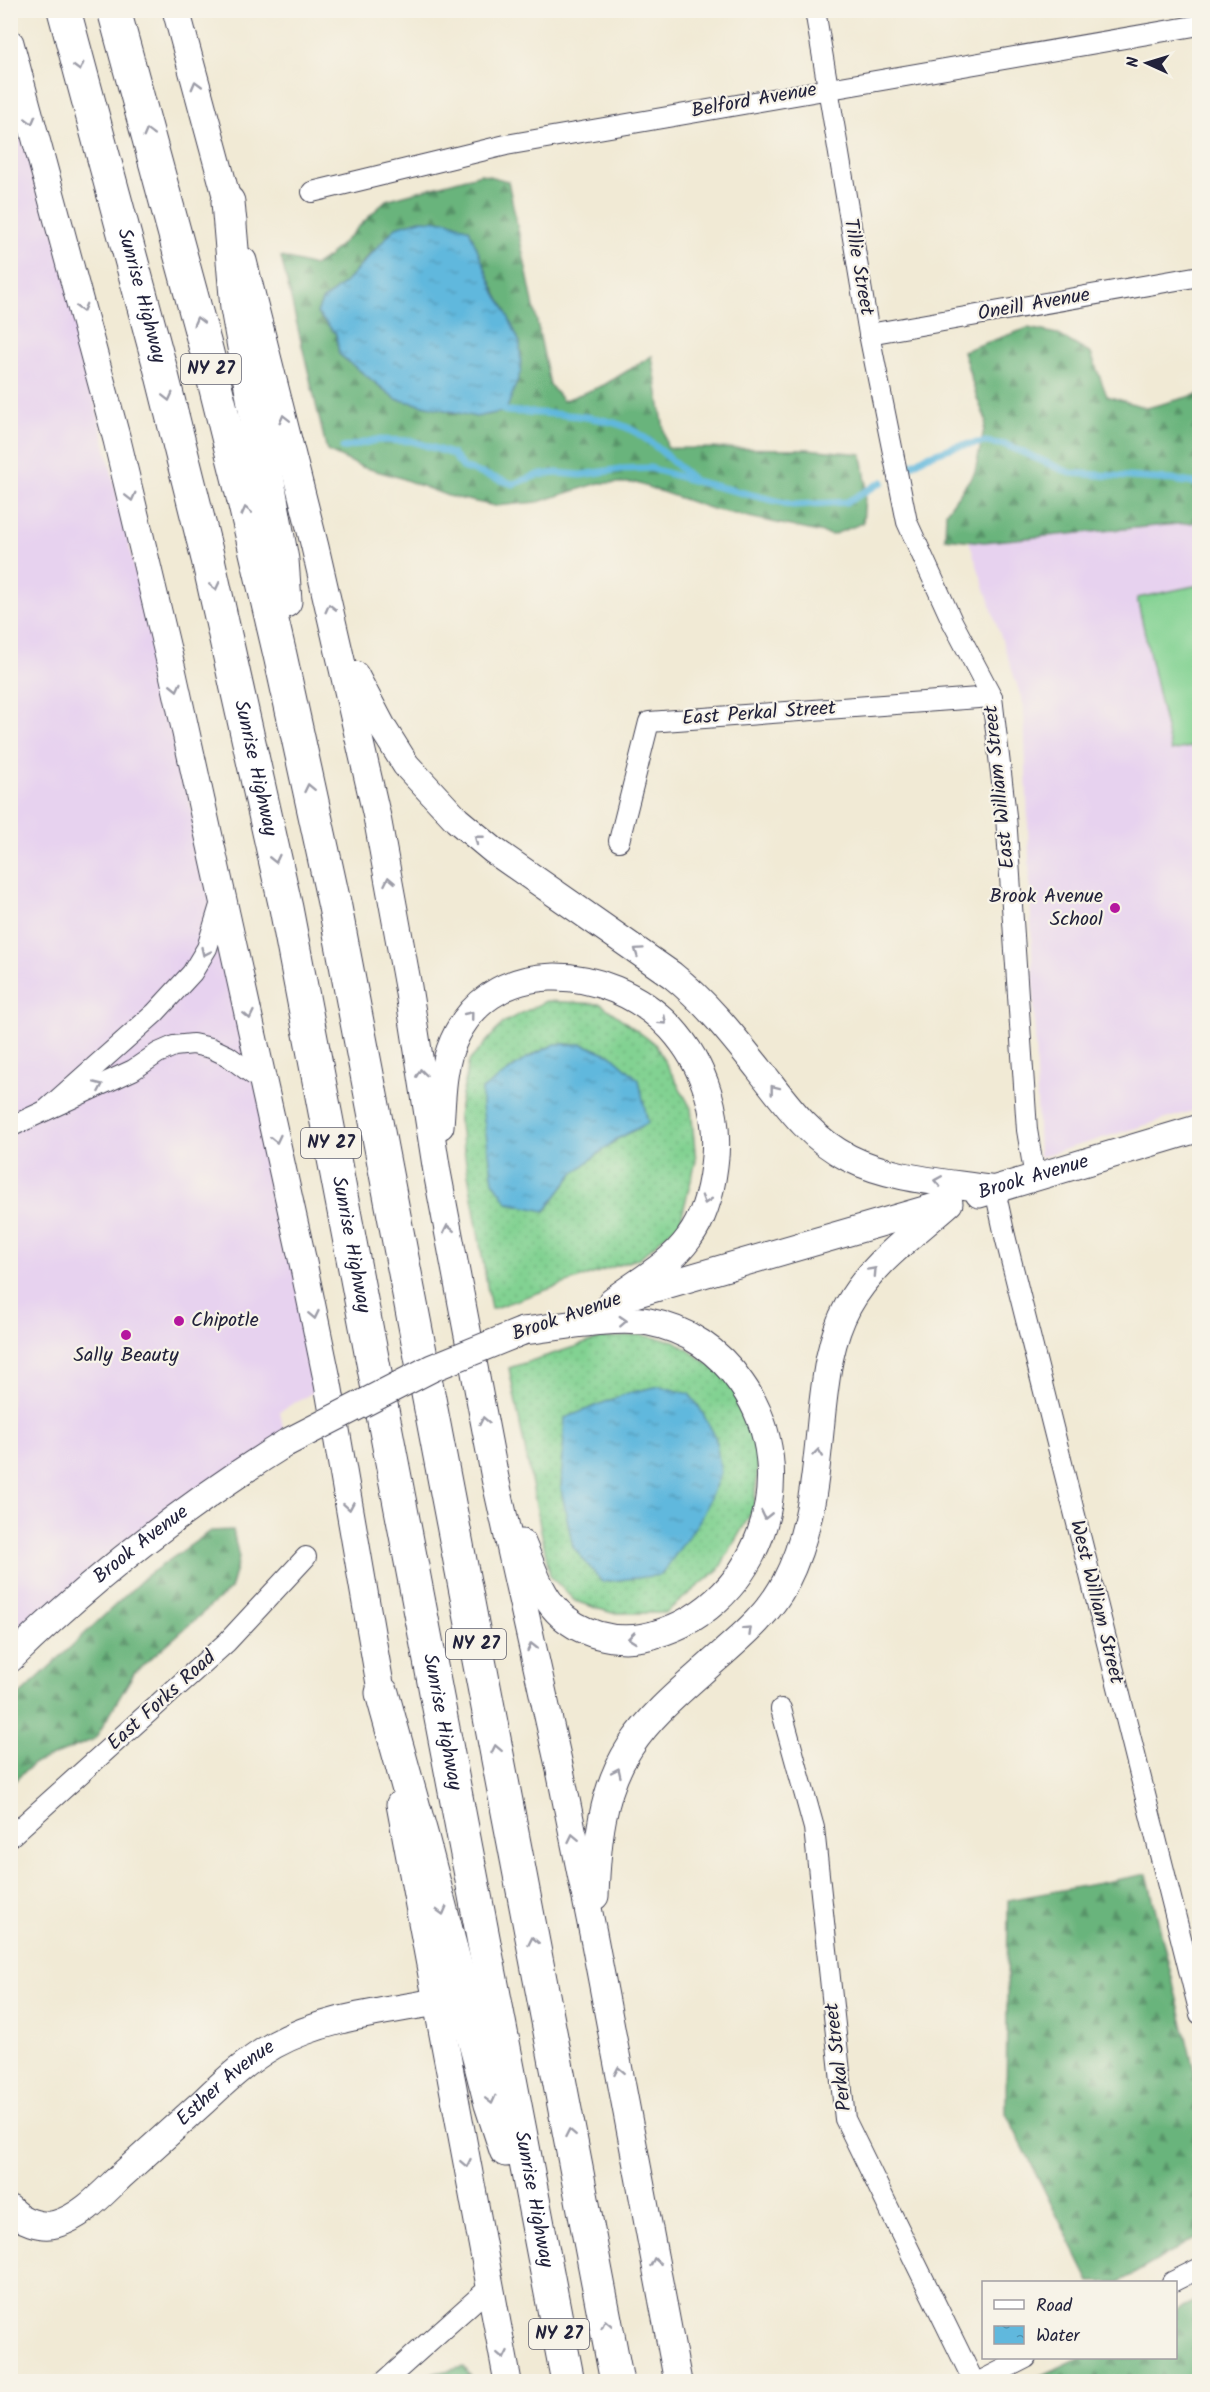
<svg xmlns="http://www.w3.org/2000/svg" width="1210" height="2392" viewBox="0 0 1210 2392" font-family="Kalam,sans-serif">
<defs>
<pattern id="grass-dots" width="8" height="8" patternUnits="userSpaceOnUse" patternTransform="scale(1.5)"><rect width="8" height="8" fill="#82d292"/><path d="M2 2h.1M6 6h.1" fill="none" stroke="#70b47f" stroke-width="1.8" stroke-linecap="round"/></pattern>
<pattern id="forest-firs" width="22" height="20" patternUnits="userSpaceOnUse" patternTransform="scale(1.5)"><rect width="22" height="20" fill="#69b47c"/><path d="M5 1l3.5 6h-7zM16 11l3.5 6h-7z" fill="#569267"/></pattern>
<pattern id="water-ripples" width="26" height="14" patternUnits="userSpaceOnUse" patternTransform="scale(1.5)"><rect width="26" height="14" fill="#60b8dd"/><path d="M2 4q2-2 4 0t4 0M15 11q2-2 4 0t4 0" fill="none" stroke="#4f95b4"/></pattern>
</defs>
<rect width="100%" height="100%" fill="#f7f3e8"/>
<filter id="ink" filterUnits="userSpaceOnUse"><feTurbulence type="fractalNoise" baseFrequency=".0167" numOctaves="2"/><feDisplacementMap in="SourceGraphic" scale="12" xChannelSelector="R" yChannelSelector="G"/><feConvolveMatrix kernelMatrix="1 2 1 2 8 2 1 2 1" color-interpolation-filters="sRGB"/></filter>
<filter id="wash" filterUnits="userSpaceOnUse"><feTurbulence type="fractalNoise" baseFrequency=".008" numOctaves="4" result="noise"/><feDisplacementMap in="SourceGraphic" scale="24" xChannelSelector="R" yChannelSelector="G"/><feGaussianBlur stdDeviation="1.35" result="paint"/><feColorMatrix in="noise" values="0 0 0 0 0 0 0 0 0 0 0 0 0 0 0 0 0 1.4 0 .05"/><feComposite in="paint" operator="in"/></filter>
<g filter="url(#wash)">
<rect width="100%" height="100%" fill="#f1ead5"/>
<g fill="#e7d2ef">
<path d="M10,43L328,1384L280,1411L286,1443L66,1606L11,1640Z"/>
<path d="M1199,508V1109L1039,1157L1024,706L964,526Z"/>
</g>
<g fill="url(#grass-dots)" stroke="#527a66" stroke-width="1.5" fill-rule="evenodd">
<path d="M546,1001L601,1004L655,1044L691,1108L696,1161L680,1223L639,1258L491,1309L458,1115L469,1061L504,1022ZM555,1044H582L611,1055L648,1123L617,1139L573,1174L545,1211L482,1090L527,1058Z"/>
<path d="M640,1335L675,1341L730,1379L759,1454L754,1508L719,1569L665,1613H612L575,1601L550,1576L509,1368L599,1339Z"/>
</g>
<g fill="url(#forest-firs)" stroke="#466b5c" stroke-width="1.5" fill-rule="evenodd">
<path d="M481,174L508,181L550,385L563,401L604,385L652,356L667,448L807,449L862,454L866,482L863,523L832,535L712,509L636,483H599L538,502L495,506L448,496L398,477L362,467L327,451L281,257L314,266L328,257L386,200ZM469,229C483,269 502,305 520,343L455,414L438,407L396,399L339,354L336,334L317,313L322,301L346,282L371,252Z"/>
<path d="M1028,328L1057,334L1091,354L1107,396L1147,408L1199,394V522L984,542L945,538L946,512L975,472L986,420L977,398L963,351Z"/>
<path d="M233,1530L239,1558L230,1589L134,1673L95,1739L33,1764L11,1784V1703L145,1577L211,1531Z"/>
<path d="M1147,1874L1199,2091V2236L1120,2282H1090L1006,2113L1008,1900Z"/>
<path d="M1199,2299V2381H1030L1079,2358H1176V2310Z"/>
<path d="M464,2367L474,2381H419L430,2374Z"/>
</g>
<path fill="#82d292" stroke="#527a66" stroke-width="1.5" d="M1199,585V745L1171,751L1137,598Z"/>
<g fill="url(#water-ripples)" stroke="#416d8c" stroke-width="1.5">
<path d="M420,220L448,221L469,229L496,295L503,305L520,343L521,371L506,411L476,417L396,399L339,354L336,334L317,313L322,301L346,282L396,227Z"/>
<path d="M555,1044H582L611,1055L639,1080L648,1123L617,1139L573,1174L545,1211L508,1203L493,1181L482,1106V1090L527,1058Z"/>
<path d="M660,1386L689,1394L698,1405L715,1436L721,1473L700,1520L661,1575L602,1582L573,1547L561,1489L565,1418L628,1393Z"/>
</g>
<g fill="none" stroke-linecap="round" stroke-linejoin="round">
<g stroke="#60b8dd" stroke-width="7">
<path d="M497,407L506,411C543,414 585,413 621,425C648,435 670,460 691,478"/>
<path d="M343,448L376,440L412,441L452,454L464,468L513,484L538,475L557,473L581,475L621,469L650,468L694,481L793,505L847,502L882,482"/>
<path d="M912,465L927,456L957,446L985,442L1006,445L1070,473L1173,480L1200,484"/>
</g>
</g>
</g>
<g filter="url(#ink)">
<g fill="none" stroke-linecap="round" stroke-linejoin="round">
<defs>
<g id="street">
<path d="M815,10L869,334L907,522L952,621L992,697L1006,816L1027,1130L1035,1178"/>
<path d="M312,192L506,145L1200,25"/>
<path d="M869,334L1200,276"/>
<path d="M619,841L649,722L992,697"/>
<path d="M46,1110L155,1013L192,973L207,948L221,902"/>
<path d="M10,1127L133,1070L158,1053L174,1046L193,1044L211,1048L228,1056L263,1082"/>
<path d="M995,1190L1005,1236L1200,2014"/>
<path d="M781,1709L814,1828L845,2119L974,2382"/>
<path d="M10,1837L227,1642L306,1557"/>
<path d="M1172,2282L1200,2268"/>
<path d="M384,2382L490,2287"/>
<path d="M979,2382L1026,2358"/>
</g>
<g id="secondary">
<path d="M176,10L233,221"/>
<path d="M10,43L117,440L173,674L302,1258L328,1384L385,1713"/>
<path d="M243,261L315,547L377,817L408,987L437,1172L495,1478L560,1770L593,1933L678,2382"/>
<path d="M355,675L384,730L406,765L457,820L493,850L672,975C706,1002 732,1035 759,1069C785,1102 809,1138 849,1158C893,1180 947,1182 995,1190"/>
<path d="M440,1126C442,1101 442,1074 450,1050C485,951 609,962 671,1028C705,1065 721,1117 714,1166C711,1191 704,1218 689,1238C670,1265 637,1282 612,1301"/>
<path id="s1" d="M979,1194L1200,1128"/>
<path d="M631,1295L942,1205"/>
<path d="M522,1543C532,1566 539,1592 557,1611C579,1634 614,1643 644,1637C757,1614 807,1475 741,1383C719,1351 687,1329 649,1322C612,1316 560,1327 523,1331"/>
<path id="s2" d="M10,1659C95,1576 185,1506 286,1443"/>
<path d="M400,1804L508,2382"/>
<path d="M595,1896C597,1845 601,1791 630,1747C652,1713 685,1687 715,1660C741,1637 769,1614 785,1583C813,1529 816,1470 822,1411C826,1375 830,1339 848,1306C871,1264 913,1235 949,1203"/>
<path id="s3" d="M10,2209C21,2221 41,2228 56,2224C82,2217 103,2193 122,2175C149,2151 176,2126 203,2102C225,2081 248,2060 274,2045C323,2018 382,2012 436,2002"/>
</g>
<g id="highway">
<path id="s4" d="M64,10L160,367L208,559L286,908L568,2382"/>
<path d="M114,10L206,349L244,501L280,655L335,907L617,2382"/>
<path d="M228,202L237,308L282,560L285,601"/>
<path d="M382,1693L422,1837L491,2104L506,2150"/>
</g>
</defs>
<use href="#street" stroke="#414052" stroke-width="22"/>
<use href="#secondary" stroke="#414052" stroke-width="29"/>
<use href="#highway" stroke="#414052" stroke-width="35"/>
<use href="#street" stroke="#fff" stroke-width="20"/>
<use href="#secondary" stroke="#fff" stroke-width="27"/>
<use href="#highway" stroke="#fff" stroke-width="33"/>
<defs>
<path id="secondary-bridge" d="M286,1443L432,1368L523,1331"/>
</defs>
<use href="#secondary-bridge" stroke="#414052" stroke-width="29" stroke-linecap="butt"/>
<use href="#secondary-bridge" stroke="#fff" stroke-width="27"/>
</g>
<defs><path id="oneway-chevron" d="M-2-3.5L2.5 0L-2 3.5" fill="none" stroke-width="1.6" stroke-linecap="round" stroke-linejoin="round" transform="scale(1.5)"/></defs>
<g stroke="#9c9ca7">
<use href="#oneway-chevron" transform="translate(79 67) rotate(75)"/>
<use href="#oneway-chevron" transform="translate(196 85) rotate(-105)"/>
<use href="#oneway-chevron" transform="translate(31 120) rotate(75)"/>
<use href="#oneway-chevron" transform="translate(148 133) rotate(-105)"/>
<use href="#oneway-chevron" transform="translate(82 308) rotate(75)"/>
<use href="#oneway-chevron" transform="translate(198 321) rotate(-105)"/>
<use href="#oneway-chevron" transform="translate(168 397) rotate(76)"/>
<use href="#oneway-chevron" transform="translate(284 419) rotate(-104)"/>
<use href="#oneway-chevron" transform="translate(131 497) rotate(76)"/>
<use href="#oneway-chevron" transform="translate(246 511) rotate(-104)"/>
<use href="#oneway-chevron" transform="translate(215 586) rotate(77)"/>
<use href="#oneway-chevron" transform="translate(330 608) rotate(-104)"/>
<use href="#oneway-chevron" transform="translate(176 687) rotate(77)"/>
<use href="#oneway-chevron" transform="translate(309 788) rotate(-102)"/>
<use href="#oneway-chevron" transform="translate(478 839) rotate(-141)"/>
<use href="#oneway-chevron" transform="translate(275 859) rotate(77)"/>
<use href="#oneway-chevron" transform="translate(389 881) rotate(-101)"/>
<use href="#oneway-chevron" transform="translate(638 951) rotate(-145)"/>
<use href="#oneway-chevron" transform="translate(205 952) rotate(115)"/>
<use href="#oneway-chevron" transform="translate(249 1015) rotate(78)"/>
<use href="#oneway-chevron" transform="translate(470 1015) rotate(-51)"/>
<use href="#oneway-chevron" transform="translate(663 1021) rotate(42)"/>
<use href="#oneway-chevron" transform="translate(421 1073) rotate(-98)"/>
<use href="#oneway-chevron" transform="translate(99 1086) rotate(-24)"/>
<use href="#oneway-chevron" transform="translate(774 1089) rotate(-128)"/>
<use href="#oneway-chevron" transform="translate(276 1139) rotate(77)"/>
<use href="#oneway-chevron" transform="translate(938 1181) rotate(-171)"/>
<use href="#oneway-chevron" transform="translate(706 1200) rotate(107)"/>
<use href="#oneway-chevron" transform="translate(448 1229) rotate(-101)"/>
<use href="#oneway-chevron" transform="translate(873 1271) rotate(-47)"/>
<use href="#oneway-chevron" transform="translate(314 1315) rotate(78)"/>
<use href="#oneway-chevron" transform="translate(623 1321) rotate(-3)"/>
<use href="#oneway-chevron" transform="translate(484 1421) rotate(-101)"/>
<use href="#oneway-chevron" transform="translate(818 1453) rotate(-84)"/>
<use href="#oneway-chevron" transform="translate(349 1506) rotate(80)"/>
<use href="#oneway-chevron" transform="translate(766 1515) rotate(103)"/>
<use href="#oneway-chevron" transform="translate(748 1630) rotate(-44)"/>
<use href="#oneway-chevron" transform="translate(632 1638) rotate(174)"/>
<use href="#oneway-chevron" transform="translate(532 1647) rotate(-103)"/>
<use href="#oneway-chevron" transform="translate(496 1749) rotate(-101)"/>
<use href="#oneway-chevron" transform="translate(617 1772) rotate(-65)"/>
<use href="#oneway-chevron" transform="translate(573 1838) rotate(-102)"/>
<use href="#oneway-chevron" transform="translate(442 1911) rotate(75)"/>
<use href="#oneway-chevron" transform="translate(533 1941) rotate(-101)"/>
<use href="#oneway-chevron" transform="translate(619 2071) rotate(-101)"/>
<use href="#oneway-chevron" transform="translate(491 2100) rotate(76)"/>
<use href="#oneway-chevron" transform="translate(570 2133) rotate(-101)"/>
<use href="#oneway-chevron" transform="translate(466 2163) rotate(79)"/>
<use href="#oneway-chevron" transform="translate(655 2262) rotate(-101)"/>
<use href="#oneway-chevron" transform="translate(606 2324) rotate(-101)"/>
<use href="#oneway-chevron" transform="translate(503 2355) rotate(79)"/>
</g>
</g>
<g fill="#b5179e" stroke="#f7f3e8" stroke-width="2">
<circle cx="1115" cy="908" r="6"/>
<circle cx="179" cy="1321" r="6"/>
<circle cx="126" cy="1335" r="6"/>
</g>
<g text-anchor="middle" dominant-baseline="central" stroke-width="4.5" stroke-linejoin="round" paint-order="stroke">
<g fill="#f7f3e8" stroke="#62616f" stroke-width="1.5">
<rect x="181" y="354" width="60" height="30" rx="4.5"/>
<rect x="301" y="1128" width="60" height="30" rx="4.5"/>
<rect x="446" y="1629" width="60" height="30" rx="4.5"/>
<rect x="529" y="2319" width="60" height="30" rx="4.5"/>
</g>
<g font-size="18" font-weight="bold" fill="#22223b">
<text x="211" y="369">NY 27</text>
<text x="331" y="1143">NY 27</text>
<text x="476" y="1644">NY 27</text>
<text x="559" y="2334">NY 27</text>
</g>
<g font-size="20" fill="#22223b" stroke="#f7f3e8">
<text transform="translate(754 101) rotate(-10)">Belford Avenue</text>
<text transform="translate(858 267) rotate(80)">Tillie Street</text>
<text stroke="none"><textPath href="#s4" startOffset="296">Sunrise Highway</textPath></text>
<text transform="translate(1034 305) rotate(-10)">Oneill Avenue</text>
<text transform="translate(759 714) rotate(-4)">East Perkal Street</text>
<text stroke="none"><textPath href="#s4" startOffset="782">Sunrise Highway</textPath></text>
<text transform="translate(1000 787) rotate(-96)">East William Street</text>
<text stroke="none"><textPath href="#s1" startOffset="57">Brook Avenue</textPath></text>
<text stroke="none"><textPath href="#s4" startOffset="1268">Sunrise Highway</textPath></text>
<text transform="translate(567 1317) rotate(-19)">Brook Avenue</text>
<text stroke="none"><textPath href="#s2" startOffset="174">Brook Avenue</textPath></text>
<text transform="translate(1096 1602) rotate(76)">West William Street</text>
<text transform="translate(162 1701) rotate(-42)">East Forks Road</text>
<text stroke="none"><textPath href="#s4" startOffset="1754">Sunrise Highway</textPath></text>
<text transform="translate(839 2057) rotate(-97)">Perkal Street</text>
<text stroke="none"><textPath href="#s3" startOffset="272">Esther Avenue</textPath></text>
<text stroke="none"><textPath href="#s4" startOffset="2240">Sunrise Highway</textPath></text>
</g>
<g font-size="20" fill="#22223b" stroke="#f7f3e8" text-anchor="end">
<text x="1103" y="897">Brook Avenue<tspan x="1103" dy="23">School</tspan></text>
<text x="191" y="1321" text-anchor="start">Chipotle</text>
<text x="126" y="1356" text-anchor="middle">Sally Beauty</text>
</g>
</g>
<rect width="1210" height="2392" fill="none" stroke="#f7f3e8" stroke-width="36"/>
<rect x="982" y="2281" width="195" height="78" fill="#f7f3e8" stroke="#a29fa3" stroke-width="1.5"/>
<rect x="994" y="2300" width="30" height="9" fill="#ffffff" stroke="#a29fa3" stroke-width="1.5"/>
<text x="1036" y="2311" font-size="18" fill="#22223b">Road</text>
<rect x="994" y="2326" width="30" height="18" fill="url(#water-ripples)" stroke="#a29fa3" stroke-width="1.5"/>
<text x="1036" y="2341" font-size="18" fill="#22223b">Water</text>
<g transform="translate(1147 63) rotate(274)" stroke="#f7f3e8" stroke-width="4.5" paint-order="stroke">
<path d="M0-4.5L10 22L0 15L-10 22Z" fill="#22223b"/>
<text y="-9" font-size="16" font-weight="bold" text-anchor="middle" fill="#22223b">N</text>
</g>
</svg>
